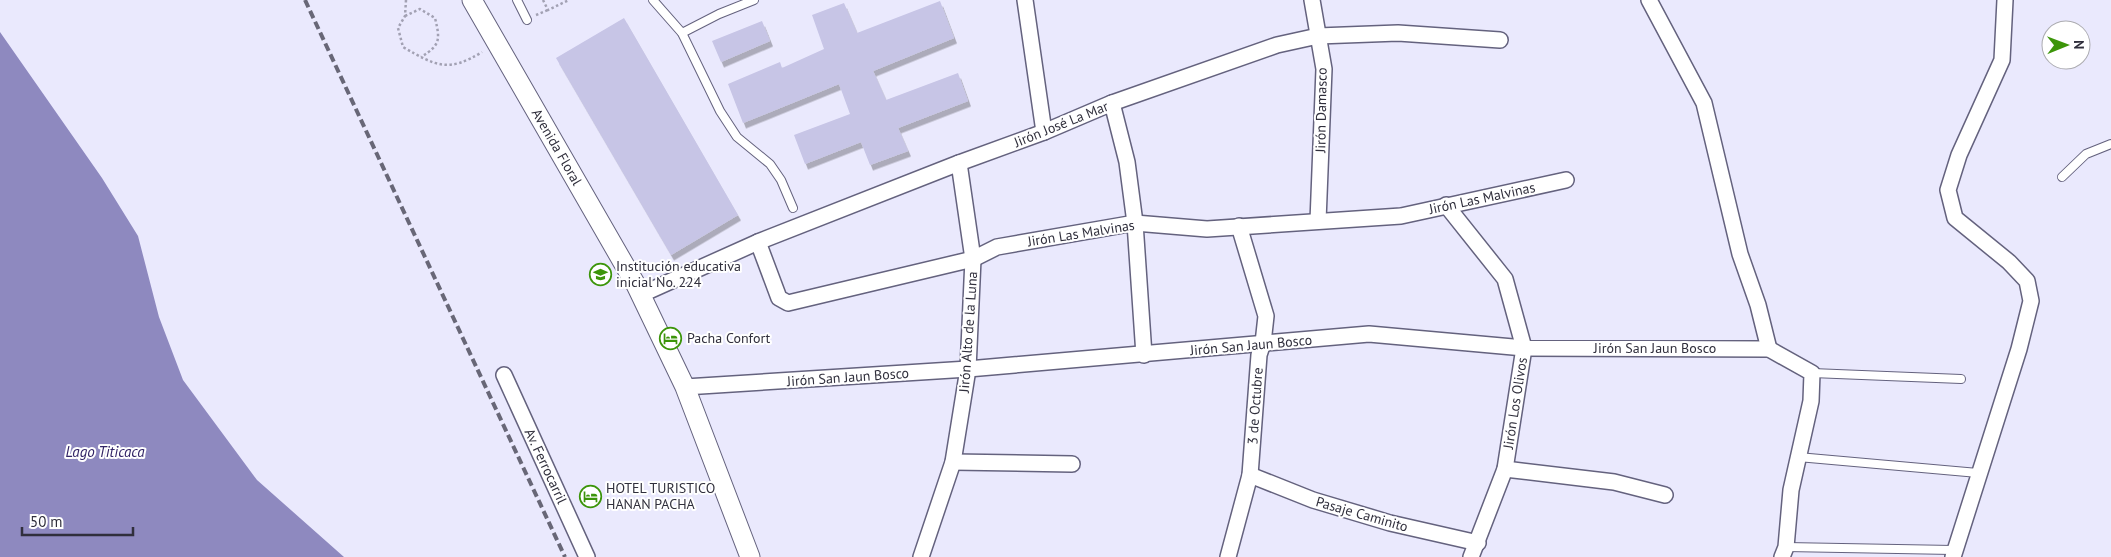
<svg xmlns="http://www.w3.org/2000/svg" width="2111" height="557" viewBox="0 0 2111 557" font-family="'PT Sans',sans-serif">
<defs>
<filter id="shadow"><feDropShadow dx="3" dy="5.5" stdDeviation="0" flood-color="#0004"/></filter>
</defs>
<rect width="100%" height="100%" fill="#eae9fd"/>
<path fill="#8e89bf" d="M0,32L102,178L138,236L159,317L183,380L257,480L344,557H0Z"/>
<g fill="#c7c5e6" filter="url(#shadow)">
<path d="M940,1L954,38L873,71L886,100L958,73L968,101L898,128L908,151L870,165L861,142L805,164L794,135L850,114L839,84L743,123L728,84L780,62L782,68L824,49L812,15L844,3L857,33Z"/>
<path d="M624,18L738,215L671,255L556,58Z"/>
<path d="M762,21L770,41L721,62L712,41Z"/>
</g>
<g fill="none" stroke-linecap="round" stroke-linejoin="round">
<defs>
<g id="service">
<path d="M517,0L527,20"/>
<path d="M653,0L682,33L720,111L737,137L770,164L781,180L793,208"/>
<path d="M682,33L719,14L754,0"/>
<path d="M2062,177L2086,154L2111,144"/>
<path d="M1812,373L1961,379"/>
<path d="M1798,457L1978,473"/>
<path d="M1786,547L1953,550"/>
</g>
<g id="minor">
<path d="M1025,0L1044,132"/>
<path d="M1312,0L1324,69L1318,221"/>
<path d="M1649,0L1704,103L1740,254L1758,305L1769,349"/>
<path d="M1112,103L1127,162L1135,223L1144,355"/>
<path d="M1446,205L1505,279L1524,348L1505,469L1471,557"/>
<path d="M758,242L779,298L788,303L973,259L997,247L1135,223L1207,229L1401,216L1566,180"/>
<path d="M640,295L758,242L959,163L1044,132L1112,103L1277,45L1318,36L1398,33L1500,40"/>
<path d="M504,375L587,557"/>
<path d="M685,387L968,369L1369,334L1524,348L1769,349L1812,373L1811,401L1791,490L1786,547L1782,557"/>
<path d="M953,462L1072,464"/>
<path d="M1505,469L1614,482L1665,495"/>
<path d="M1250,475L1313,500L1390,523L1478,543"/>
<path d="M921,557L953,462L968,369L973,259L959,163"/>
<path d="M1228,557L1250,475L1259,355L1263,343L1266,316L1239,226"/>
<path d="M1953,557L2019,349L2031,301L2027,281L2009,262L1955,218L1948,190L1959,155L2002,60L2005,0"/>
</g>
<path id="tertiary" d="M472,0L636,285L685,387L750,557"/>
</defs>
<use href="#service" stroke="#64627e" stroke-width="10"/>
<use href="#minor" stroke="#64627e" stroke-width="18"/>
<use href="#tertiary" stroke="#64627e" stroke-width="21"/>
<g stroke="#a2a1b3" stroke-width="2.5" stroke-dasharray="2.5 2.5" stroke-linecap="butt">
<path d="M406,0L405,16L398,28L403,47C436,66 448,73 482,52"/>
<path d="M543,0L548,10L569,0"/>
<path d="M536,15L548,10"/>
<path d="M405,16L420,9L435,18C440,39 441,45 421,57"/>
</g>
<use href="#service" stroke="#fff" stroke-width="8"/>
<use href="#minor" stroke="#fff" stroke-width="15"/>
<use href="#tertiary" stroke="#fff" stroke-width="19"/>
<path stroke="#686777" stroke-width="4" stroke-dasharray="8 4" stroke-linecap="butt" d="M305,0L565,557"/>
</g>
<defs>
<symbol id="school-ring" viewBox="-11 -11 22 22"><circle r="9.5" fill="#fff" stroke="#3c950a" stroke-width="1.5"/><path d="M0-5L7-2L0 1L-7-2ZM-4 1L0 2.5L4 1V4Q0 6-4 4Z" fill="#3c950a"/></symbol>
<symbol id="hotel-ring" viewBox="-11 -11 22 22"><circle r="9.5" fill="#fff" stroke="#3c950a" stroke-width="1.5"/><path d="M-6-4.5h1.5V1H6V5H4.5V3h-9V5H-6ZM-4 0a1.8 1.8 0 1 1 3.6 0ZM.5 0V-2.5h3Q6-2.5 6 0Z" fill="#3c950a"/></symbol>
</defs>
<g fill-rule="evenodd">
<use href="#school-ring" x="588" y="262" width="25" height="25"/>
<use href="#hotel-ring" x="658" y="326" width="25" height="25"/>
<use href="#hotel-ring" x="578" y="484" width="25" height="25"/>
</g>
<g text-anchor="middle" dominant-baseline="central" stroke-width="4" stroke-linejoin="round" paint-order="stroke">
<g font-size="14" fill="#302f3c" stroke="#fff">
<text transform="translate(1321 110) rotate(-89)">Jirón Damasco</text>
<text transform="translate(1061 124) rotate(-22)">Jirón José La Mar</text>
<text transform="translate(557 147) rotate(60)">Avenida Floral</text>
<text transform="translate(1482 198) rotate(-12)">Jirón Las Malvinas</text>
<text transform="translate(1081 233) rotate(-9)">Jirón Las Malvinas</text>
<text transform="translate(968 332) rotate(-86)">Jirón Alto de la Luna</text>
<text transform="translate(1251 345) rotate(-5)">Jirón San Jaun Bosco</text>
<text x="1655" y="348">Jirón San Jaun Bosco</text>
<text transform="translate(848 377) rotate(-4)">Jirón San Jaun Bosco</text>
<text transform="translate(1515 403) rotate(-81)">Jirón Los Olivos</text>
<text transform="translate(1255 406) rotate(-86)">3 de Octubre</text>
<text transform="translate(546 466) rotate(65)">Av. Ferrocarril</text>
<text transform="translate(1362 514) rotate(16)">Pasaje Caminito</text>
</g>
<g font-size="14" fill="#302f3c" stroke="#fff" text-anchor="start">
<text x="616" y="266">Institución educativa<tspan x="616" dy="16">inicial No. 224</tspan></text>
<text x="687" y="338">Pacha Confort</text>
<text x="606" y="488">HOTEL TURISTICO<tspan x="606" dy="16">HANAN PACHA</tspan></text>
</g>
<g font-size="15" font-style="italic" fill="#322466" stroke="#fff">
<text x="105" y="451">Lago Titicaca</text>
</g>
</g>
<g transform="translate(2066 45) rotate(89)"><circle r="24" fill="#ffffff" stroke="#acacb1"/>
<path d="M0-4L9 19L0 12L-9 19Z" fill="#3c950a"/>
<text y="-8" font-size="14" font-weight="bold" text-anchor="middle" fill="#302f3c">N</text>
</g>
<path d="M22 527v8h111v-8" fill="none" stroke="#302f3c" stroke-width="2.5"/>
<text x="30" y="527" font-size="15" fill="#302f3c" stroke="#ffffff" stroke-width="4" paint-order="stroke">50 m</text>
</svg>
